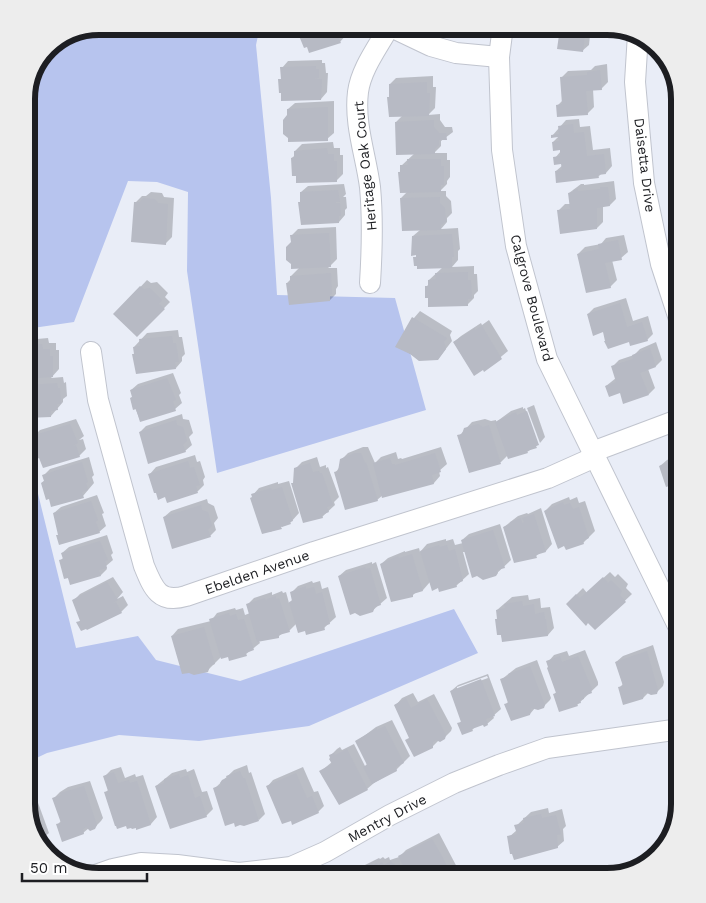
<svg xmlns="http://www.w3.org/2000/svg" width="706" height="903" viewBox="0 0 706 903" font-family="'Work Sans',sans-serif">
<rect width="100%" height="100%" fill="#e9edf7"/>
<g fill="#b7c4ee">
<path d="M99,26H260L256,45L271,198L277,295L395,298L426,410L217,473L187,271L188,192L157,182L128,181L74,322L26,329V94L51,44Z"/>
<path d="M26,445L76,648L138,636L156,660L240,681L454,609L478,653L309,726L199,741L119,735L47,753L26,763Z"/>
</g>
<g fill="#0003" fill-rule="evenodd">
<path d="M302,26H350V27L345,32L346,35L340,42L302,28Z"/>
<path d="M553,26H605L603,28L591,27L589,45L582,51Z"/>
<path d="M322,60V63H325L326,73H328L327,92L321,99L280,80L282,78V68L288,61Z"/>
<path d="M607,64L608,82L601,89H593L594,107L587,114L558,105L563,100L562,77L568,71L591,70L595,66Z"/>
<path d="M672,73L675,82H672Z"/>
<path d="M433,76V87H436L435,108L428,115L440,114V120L445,127H452L453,132L441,141V146L434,153H447V160H450V177L447,181V184L440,191H446V196L451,201L452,213L447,218V222L441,229L458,228L460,249L458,251V260L452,267L474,266V274H477L478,291L474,295V298L468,304L429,297L426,287L429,284V280L443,267L415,258L418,254L413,236L420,230L401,198L407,192L399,173L401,170V166L415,153L396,122L403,115L390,96V84L396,78Z"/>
<path d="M334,101V133L327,139L289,116L288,109L295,103Z"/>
<path d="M579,119L580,127L590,126L593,150L610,148L612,166L606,173H602L598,177L556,171L563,165L555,158L561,151L553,142L560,135L552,136L566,120Z"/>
<path d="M680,123V146L673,130Z"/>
<path d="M333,142L334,148H340V155H343V174L337,180L292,158L295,155V151L302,144Z"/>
<path d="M614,181L616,199L610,205L603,206V222L597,228L558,211L565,204H571L569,193L581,184H584V185Z"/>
<path d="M344,184L346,194L343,197H346L347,208L345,210V215L339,222L299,203L301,201V192L308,186Z"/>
<path d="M151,192L162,193L164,197L174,198L172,237L165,244L135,203L142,196H146Z"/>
<path d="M336,227L337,259L328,268H337L338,286L336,289V294L330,300L287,283L291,279V276L300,267L292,242L291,236L298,229Z"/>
<path d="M624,235L628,252L621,258L612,260L617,280L610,287L578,254L585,247L601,244L606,238Z"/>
<path d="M147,280L151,283L157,282L168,293L165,297L170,302L137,336L115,314Z"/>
<path d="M626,298L633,321L648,316L653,334L647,340H630L604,331L588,314L594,308Z"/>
<path d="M420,311L452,331L450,335L452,341L438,359H419L397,346L414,318Z"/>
<path d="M489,320L508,351L485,370L454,342L461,336L481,323L482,325Z"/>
<path d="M178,330L179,337H182L185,354L182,357V361L176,368L133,355L135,352L134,347L147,333Z"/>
<path d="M48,338L49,343H56V350H59V369L51,378L63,377L64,383L66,382L67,396L63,399V402L51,416L26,417V340Z"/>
<path d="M656,342L662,360L656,366L648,369L655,388L649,394L620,392L606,386L616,378L612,367L619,360L634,355L640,349Z"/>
<path d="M173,373L181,393L179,395L182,403L175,409L140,420L131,398L133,397L131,390L138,384Z"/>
<path d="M534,405L545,437L540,443L527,408Z"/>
<path d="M523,407V409L525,408L537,444H539L527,452L508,455L501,462L469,472L459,436L472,422L485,419L491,421L496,420V422L511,411Z"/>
<path d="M182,414L183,419L189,420L193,433L189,437L192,445L185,451L140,432L146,426Z"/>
<path d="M76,419L84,436L79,440L83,439L86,449L79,456L33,437L40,430Z"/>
<path d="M363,447H368L375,463L381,457L396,452L398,459L401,458L402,459L441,447L447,464L439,471L440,476L434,483L383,495L377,500L335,473L339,468L341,460L348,453Z"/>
<path d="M680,454V493L678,489L660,466L667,460Z"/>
<path d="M195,455L197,462L200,461L205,477L203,480L204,485L198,491L168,501L166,496L150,474L156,467Z"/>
<path d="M89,457L94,475L92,477L94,483L83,496L42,483L45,480L44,475L50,469Z"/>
<path d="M317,457L320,467L326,465V468L328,467L339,497L334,502L335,505L322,517L292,484L295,481V469L302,462Z"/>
<path d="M289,481L299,513L290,523L270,532L253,495L259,488L278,482V484Z"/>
<path d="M97,495L104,513L102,514L106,526L99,532L57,536L59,534L54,513L61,507Z"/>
<path d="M569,497L570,500L577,497L579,503L585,501L595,531L583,543L545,511L552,504Z"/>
<path d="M207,499L208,503L214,506L218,518L214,523L216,530L210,536L164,517L171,511Z"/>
<path d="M541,508L552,544L546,551L540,553L536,556L504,527L518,516L527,513L528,514Z"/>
<path d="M500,524L511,560L495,575L466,552H463L469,574L456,586L439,587L430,582L423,590L416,592L413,595L381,564L388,558L405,551V552L419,548L420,552L427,544L446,539V541L453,539L455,545L463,543L462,540L469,534Z"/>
<path d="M107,535L113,553L111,555L113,560L106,566L107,569L101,575L71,584L60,561L64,557L62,553L69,547Z"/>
<path d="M372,562V564L376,562L387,598L372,611L339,576L346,570Z"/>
<path d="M610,572L615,577L618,574L628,584L626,588L632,594L595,629L567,604L583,588L587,593Z"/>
<path d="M113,577L123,592L117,599L123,596L128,605L121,612L78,623L81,620L73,601L80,594Z"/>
<path d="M312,581L313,583L320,581L322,589L328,587L336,617L324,628L306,629L297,623L289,631L283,633L279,636L259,641L260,643L246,654L222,656L207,671L172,636L178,629L211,621L217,613L235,608L236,610L243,608L245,615L250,613L247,605L254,598L272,592V595L282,591L283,593L286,592L289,603L293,599L291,593L298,586Z"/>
<path d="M528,595L529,600L540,598L541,608L550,607L554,628L548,635L503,641L496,620L498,617L497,610L512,597Z"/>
<path d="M653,645L664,682L663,686L656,693L649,692L643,698L619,688L623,684L616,662L623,656Z"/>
<path d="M585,650L598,682V685L577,705L554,695L557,691L548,662L554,655L567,651L569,656Z"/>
<path d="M537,660L551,698L550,700L543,707L535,708L530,714L506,704L509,701L502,679L516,668Z"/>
<path d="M488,674L501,709L493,716L494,718L487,724L484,723L476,726L472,730L459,724L462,720L451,691L458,685ZM487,676L488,678L457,689V687Z"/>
<path d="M413,693L418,702L434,694L452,728L451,731L444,738L439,740L432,747L410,737L396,705L402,698Z"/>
<path d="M392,720L410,756L396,770L374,783L367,789L321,771L332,762L331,755L337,749L340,747L342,750L354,744L365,766L368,763L356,742L376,727Z"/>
<path d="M247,765L249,773L251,772L265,814L259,820L214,789L234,770Z"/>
<path d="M121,767L125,778L135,774L136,777L143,775L157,817L151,824L137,828L106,792L109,789L104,777L111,770Z"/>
<path d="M303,767L314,792L318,791L324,806L318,812L267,787L273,780Z"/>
<path d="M186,769L187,772L194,769L202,792L207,791L213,809L206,816L156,786L172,773Z"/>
<path d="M90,781L103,818L101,821L94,828H89L83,833L57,825L61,821L54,798L60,792L68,787Z"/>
<path d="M36,797L49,833L38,842L26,804V801Z"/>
<path d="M548,808L549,813L562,809L566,826L563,829L564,841L557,847L509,837L517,830L516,826L531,812Z"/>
<path d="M439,833L459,871L453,877H416L412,869L406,872L409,877H359L357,872L363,866L379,858L380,859L383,857L385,859L389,857L390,860L399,857L406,850Z"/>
</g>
<g fill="#b7bac4">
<path d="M300,26H346L343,28L344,35L338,37L341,43L309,53L307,47L304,48L297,31L301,29Z"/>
<path d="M551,26H586L583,52L557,49L559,35L550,34Z"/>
<path d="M586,26H603V30Z"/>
<path d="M316,66V69H319V78L312,79H322L321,100L281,101V93H279L278,79H281L280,67Z"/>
<path d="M600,70L602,90L586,91L588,115L557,117L556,105L562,104L560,77L587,75V72Z"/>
<path d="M427,82V93H430L429,116L389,117L387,97H389V84Z"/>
<path d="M328,107V141L288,142V138L283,134V120L287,115V109Z"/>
<path d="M434,120V127L439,133H446L447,140H439V145L435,149V154L396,155L395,122Z"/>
<path d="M573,124L574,133L584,132L587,156L604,154L606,174L598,175L599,178L556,183L555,171L562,170L561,164L554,165L553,157L560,156V150L553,151L552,142L559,141L558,137L551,138V135L559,134L558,126Z"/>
<path d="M680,128V147L675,148L672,129Z"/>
<path d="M327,148L328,154H334V161H337V182L296,183V176H292L291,158L294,157V151Z"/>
<path d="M407,159H441V166H444V185H441V192L400,193L398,172H400V165H408Z"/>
<path d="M600,187H608L610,206L597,208V229L560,234L557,210L570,209L568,193L573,192V190L578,189V191L600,189Z"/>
<path d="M338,190L340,202H336V203H340L341,216H339V223L301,225L298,202H300V192Z"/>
<path d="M440,197V203L445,208L446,221L441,225V230L402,231L400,198Z"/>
<path d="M143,198L155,199L158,203L168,204L166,245L131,242L134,202H140Z"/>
<path d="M329,233L331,267L291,269V264L286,260V247L291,242L290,235Z"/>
<path d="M452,234L454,257H452V268L417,269V266H414L413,257H416V255L411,256L412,236Z"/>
<path d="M618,240L622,260L605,263L611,288L586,293L577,254L599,249L598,244Z"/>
<path d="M468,272V280H471L472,299H468V306L428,307V298H425V286H428V280L436,279L435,273Z"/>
<path d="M331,273L332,294L330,295V301L289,305L286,283H290V276Z"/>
<path d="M140,286L144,289L150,288L162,300L159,304L165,309L137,337L113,314Z"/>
<path d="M620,303L627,327L642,322L648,341L630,346L629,342L608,349L604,341H605L603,332L593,336L587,314Z"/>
<path d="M412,317L447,338L444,342L446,349L438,360L419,361L410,354L395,347Z"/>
<path d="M482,326L502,359L484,372L483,370L474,376L453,342L475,328V330Z"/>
<path d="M172,336L173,343H176L179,362H175L176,369L136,374L132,354H134L133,347L140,346L139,339Z"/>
<path d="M42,344L43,349H50V356H53V377L26,379V345Z"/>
<path d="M650,348L656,367L640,373L649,395L623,404L620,393L609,397L605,386L616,382L611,366L633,359L632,355Z"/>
<path d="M167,378L176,400L173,401L176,411L140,422L136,409L133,410L130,398L132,397L130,390Z"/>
<path d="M57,383L58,388H60L61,404H57L58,410L51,411V417L26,418V385Z"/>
<path d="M527,411L539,445L536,446L537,448L527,451L528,453L508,459L495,422L516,412L517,415Z"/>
<path d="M176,420L177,425L183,427L187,441L183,445L186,452L148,464L139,432Z"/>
<path d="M70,424L78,443L73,446L76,445L80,457L43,468L39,458L37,459L32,436Z"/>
<path d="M478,424L483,427L489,425L501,464L469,473L457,435L462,434L464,428Z"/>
<path d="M355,453H361L365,463L366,462L378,501L345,510L334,472L338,471L340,459Z"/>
<path d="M435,453L441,472L432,475L434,484L382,498L373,463L390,458L392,464H395V465Z"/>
<path d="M680,457V496H679L678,490L675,491L672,485L666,487L659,466Z"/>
<path d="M188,461L190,468L194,467L200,485L196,486L198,493L167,503L165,497L158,500L156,493H154L148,474Z"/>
<path d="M82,462L88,482L86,483L88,490L82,492L84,498L51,507L49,499L46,500L41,483L44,481L42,475Z"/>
<path d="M310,463L313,472L319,471L320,473H322L333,505L327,507L329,512L322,515L323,518L303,523L291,483H293L294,468Z"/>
<path d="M282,487L293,521L290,522L291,524L282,527L280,525L282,529L262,534L250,498L252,497L251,494L271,488L272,490Z"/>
<path d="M91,501L98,520L94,523L96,522L100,533L59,545L56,535H58L53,513Z"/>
<path d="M563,502L564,505L570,503L573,509L579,507L589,538L583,541L584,544L566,550L564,546L558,549L544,511Z"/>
<path d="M201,505L202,510L208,512L212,526L208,530L211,537L172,549L163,517Z"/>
<path d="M534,514L546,552L536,555L537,558L514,563L503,527L510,524V522L521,518L522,523L524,522L522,518Z"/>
<path d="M493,530L505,568L497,570L498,573L496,576L483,580L477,576L472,578L461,540Z"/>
<path d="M100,541L108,560L105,561L107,568L99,570L101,576L70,585L68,578L64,579L59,560L63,559L61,553Z"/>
<path d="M439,545L440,547L447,545L449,551L455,549L463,581L456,584L457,587L439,592L438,588L432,591L420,551Z"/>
<path d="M412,554L423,591L413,594V597L391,602L380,564L398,556L399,558Z"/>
<path d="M365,567L366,569L370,568L381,605L375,607L373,612L360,616L355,613L350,615L338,576Z"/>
<path d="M603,577L608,583L611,580L622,591L620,595L626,602L595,630L588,623L586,626L566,604L576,594L580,598Z"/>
<path d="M107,582L118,600L113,603L116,602L122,613L87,630L86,629L81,631L76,622L80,621L72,600Z"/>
<path d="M306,586V589L314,587L316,594L322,592L330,624L324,626L325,630L306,635L305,631L298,633L289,602L292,601L290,592Z"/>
<path d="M276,596V599L279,598L290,632L279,635V638L257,642L246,604L265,598L266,601L267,599Z"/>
<path d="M522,601L523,606L534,604L535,614L544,612L545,619H546L548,636L502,642L501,635H497L495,619H497L496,610L505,608L504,604Z"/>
<path d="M229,613L230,616L236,614L238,620L244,619L254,650L246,653L247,656L229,661L228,657L221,659L209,619Z"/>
<path d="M204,627L215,664L210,666L208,672L194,675L189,673L182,674L171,636Z"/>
<path d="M647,651L658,690L657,694L651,695L647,693H644L643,699L623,705L618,687L623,686L615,662Z"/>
<path d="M560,656L562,662L578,656L592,689L591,690L592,693L584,696V699L580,700L581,703L577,704L578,706L559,712L553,694L556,693L547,668L548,667L546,661Z"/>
<path d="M530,666L545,705L544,708L538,710L531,708L530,715L511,721L504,704L508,703L500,679L509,676L508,674Z"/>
<path d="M481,679L495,716L486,719L488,725L484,727L483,725L472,729L473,731L462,735L457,723L461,722L450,691Z"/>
<path d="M406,698L411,708L427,699L446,735L445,739L440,742L436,740L433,742V748L414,757L405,740L409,738L394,705Z"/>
<path d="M385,726L404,763L396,767L397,771L372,784L363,767L367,765L355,741L377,728V730Z"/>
<path d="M347,749L368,790L339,805L319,771L332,764L329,759L330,758L329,755L334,753L335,755Z"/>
<path d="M240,771L243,778H245L259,821L244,826L240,825L235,827L234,823L225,826L213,788L221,785L220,783L222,780L226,778L228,780L226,776Z"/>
<path d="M114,772L118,783L129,780L130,783L137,781L151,825L136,830V828L132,829L131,828L127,829L126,826L117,829L116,826H115L104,792L108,791L103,776Z"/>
<path d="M296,773L307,798L312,796L319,813L292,825L291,821L282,824L266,786Z"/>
<path d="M179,774L180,778L188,775L195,798L200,796L207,817L170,829L155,786L164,783V779Z"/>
<path d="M84,786L97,825L95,829L90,831L86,827L83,829L84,834L62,842L56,824L61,823L52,798L61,795L60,793Z"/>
<path d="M30,803L42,837L43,841L38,842L26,804Z"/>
<path d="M541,814L542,818L556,815L561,834L557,835L558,848L514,860L512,854H510L507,836L517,834L514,825L524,823L523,818Z"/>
<path d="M432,839L442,856L452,877H414L411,871L407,873L398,856Z"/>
<path d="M391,861L393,864L394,863L399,877H357L355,872L372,863L373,865L377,863L378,865L382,862L384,865Z"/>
</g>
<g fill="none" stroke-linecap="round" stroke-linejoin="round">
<defs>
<g id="minor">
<path d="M389,26L431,46L456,53L499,57"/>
<path d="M503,26L499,57L502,150L516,246L547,359L680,630"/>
<path d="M638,34L635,82L644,183L661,264L680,322"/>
<path d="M370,283C372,251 373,219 370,187C366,156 354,124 358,92C361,69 378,47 389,27"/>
<path d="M91,352L98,400L144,566C153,588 159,604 186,596L314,552L548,478L595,457"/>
<path d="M592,452L680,419"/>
<path d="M93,876L113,869L141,863L177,865L239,873L291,867L325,852L390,815L454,783L499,765L547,748L680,729"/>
</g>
</defs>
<use href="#minor" stroke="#c0c4ce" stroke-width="22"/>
<use href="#minor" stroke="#fff" stroke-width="20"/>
</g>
<g text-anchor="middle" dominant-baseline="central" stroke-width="4" stroke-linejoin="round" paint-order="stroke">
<g font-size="14" fill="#1d1e22" stroke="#fff">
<text transform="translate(645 165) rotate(83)">Daisetta Drive</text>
<text transform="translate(365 166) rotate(-96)">Heritage Oak Court</text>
<text transform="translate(532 298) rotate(75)">Calgrove Boulevard</text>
<text transform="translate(257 572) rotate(-19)">Ebelden Avenue</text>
<text transform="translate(387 818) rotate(-28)">Mentry Drive</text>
</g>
</g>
<path d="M0 0H706V903H0ZM99 35H607A64 64 0 0 1 671 99V804A64 64 0 0 1 607 868H99A64 64 0 0 1 35 804V99A64 64 0 0 1 99 35Z" fill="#ededed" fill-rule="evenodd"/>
<path fill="none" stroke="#1d1e22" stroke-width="6" d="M99 35H607A64 64 0 0 1 671 99V804A64 64 0 0 1 607 868H99A64 64 0 0 1 35 804V99A64 64 0 0 1 99 35Z"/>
<path d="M22 873v8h125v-8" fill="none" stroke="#1d1e22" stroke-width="2.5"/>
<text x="30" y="873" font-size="15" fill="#1d1e22" stroke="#ffffff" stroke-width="4" paint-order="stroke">50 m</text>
</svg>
